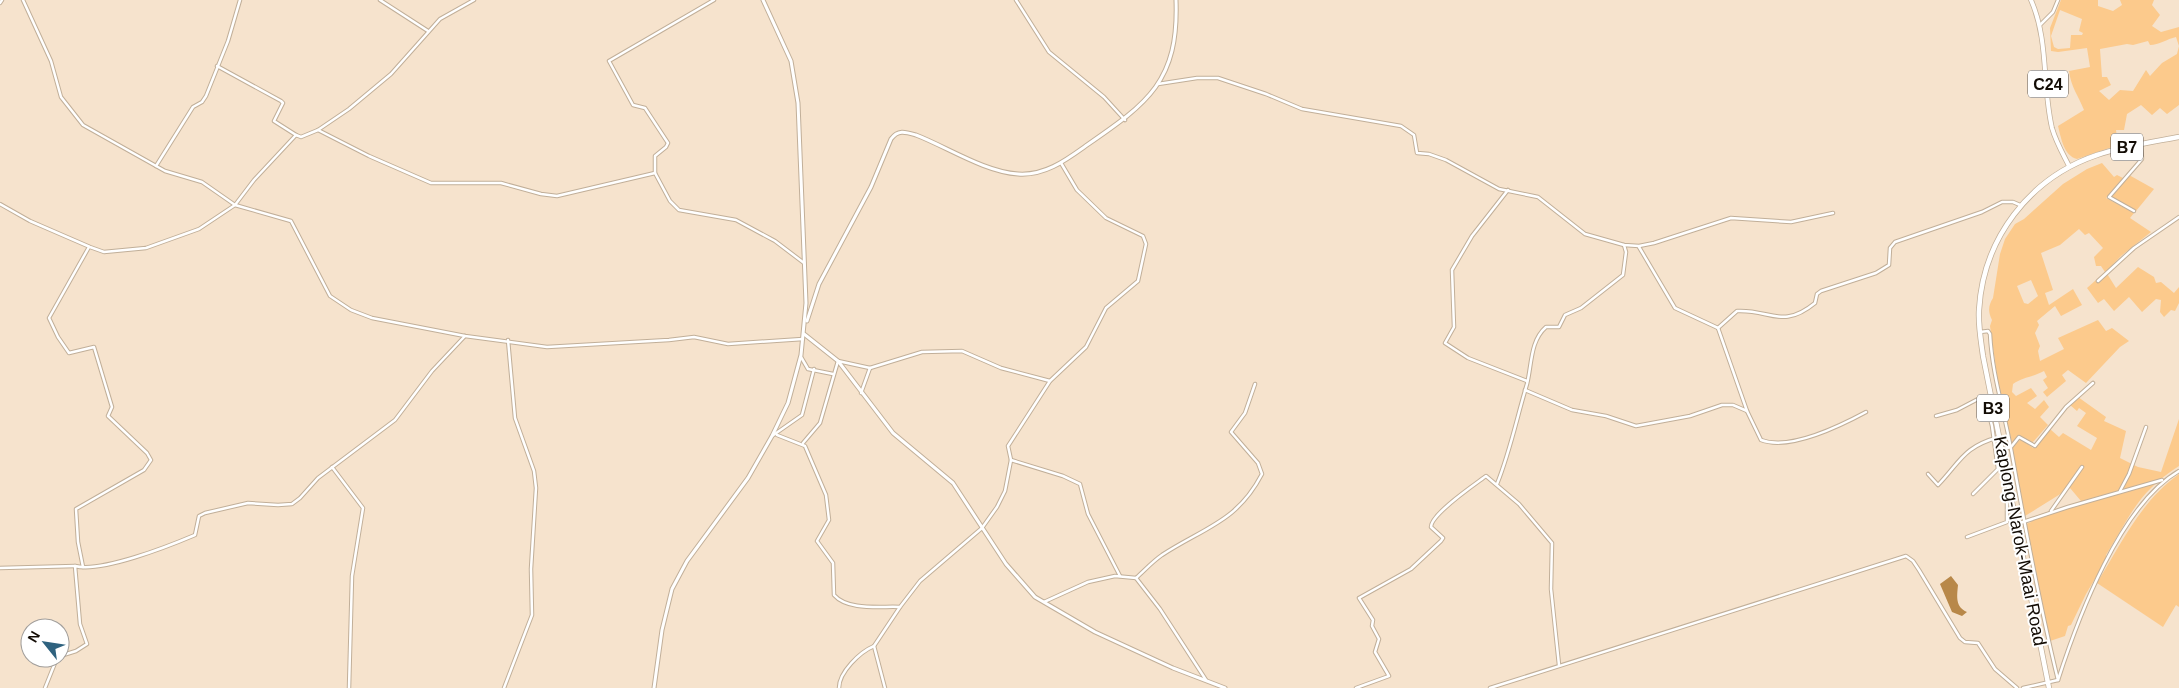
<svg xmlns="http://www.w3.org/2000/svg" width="2179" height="688" viewBox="0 0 2179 688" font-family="Arial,sans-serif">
<rect width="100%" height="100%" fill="#f6e3cd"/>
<g fill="#fcca8c" fill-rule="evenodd">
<path d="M2061,0H2098V6L2113,11L2122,5L2120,0H2154L2152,5L2160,15L2152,26L2161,32L2179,27V105L2167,114L2160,108L2152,115L2141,105L2127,114L2124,130H2116L2118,145L2077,159C2064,156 2061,138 2058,126L2084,110C2078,95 2071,87 2069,71L2090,67L2087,48L2058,52L2051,51L2050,28ZM2060,10L2082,19L2079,31L2083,33L2082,35H2071L2070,48L2058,49L2054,47L2051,36ZM2176,37L2179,46L2177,54L2162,63L2150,76L2146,70L2133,91L2120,90L2109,100L2099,91L2111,85L2107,77H2102L2100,49L2127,44L2133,45L2148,41L2150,45C2159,45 2167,39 2176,37Z"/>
<path d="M2102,163L2114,177L2117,175L2123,178L2106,198L2134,213L2130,218L2151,232L2121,256L2106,272L2116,288L2138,267L2154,277L2156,283L2161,282L2174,293L2179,287V303L2175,311L2171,310L2164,317L2160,312L2161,300L2156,299L2142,312L2129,297L2114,311L2104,299L2098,303L2087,288L2105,272L2101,266H2096L2094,257L2103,248L2089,233L2085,235L2079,229L2060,245L2041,253L2053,290L2045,293L2049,305L2073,289L2082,305L2061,316L2055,306L2037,321L2039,325L2035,333L2040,346L2038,351L2040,361L2064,349L2058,338L2098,320L2106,331L2112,328L2129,341L2120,347L2086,383L2068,370L2062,375L2066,381L2047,397L2043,392L2048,388L2043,380L2047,377L2044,371C2033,377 2023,377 2013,384L2012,392L2016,396L2031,388L2037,396L2027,403L2035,409L2044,400L2049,407L2040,417L2048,425L2034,441L2031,443L2021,436L2012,443L1999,390L1990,326L1992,320C1988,312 1988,306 1993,298L2000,254L2005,239L2015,224L2024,219L2063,184L2087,169ZM2031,280L2038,296L2028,304L2024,303L2017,286Z"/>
<path d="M2129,175L2154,189L2136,211L2111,197Z"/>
<path d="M2078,397L2106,417L2104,421L2126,431L2120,458L2138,467L2161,472L2179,419V466C2137,493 2131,515 2106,555V560L2086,594L2071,625L2068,626L2065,636L2050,641L2026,524L2031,522L2032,517L2081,501L2070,488L2025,516L2012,447L2021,439L2033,448L2050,429L2059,437L2063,433L2091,450L2097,438L2077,426L2086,413L2079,408L2077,411L2070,405Z"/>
<path d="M2179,474V607L2176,605L2163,627L2097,583C2121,544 2141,501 2179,474Z"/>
</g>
<path fill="#b88849" d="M1951,576L1958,585C1957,596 1955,607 1967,612L1962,616L1952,612L1940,584Z"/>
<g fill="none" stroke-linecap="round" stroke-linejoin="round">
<defs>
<g id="minor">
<path d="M23,0L51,61L61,97L83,125L165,171L202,182L235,205L291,221L330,296L351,310L372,318L465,336L547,347L669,340L694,337L728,344L803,339"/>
<path d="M380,0L428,31"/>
<path d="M1016,0L1049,52L1104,97L1125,120"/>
<path d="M0,3L2,0"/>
<path d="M2040,25L2053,12L2058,0"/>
<path d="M217,66L281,101L283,103L274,121L296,135"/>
<path d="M1158,84L1197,78H1218L1266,94L1302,109L1401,126L1414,135L1417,153L1429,154L1446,160L1499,189L1538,197L1585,234L1624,245L1639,246L1654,243L1731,218L1791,222L1833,213"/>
<path d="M318,130L369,156L431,183H501L541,194L557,196L655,173L670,201L679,210L736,220L775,241L804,263"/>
<path d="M156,166L193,107L202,102L206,96L228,41L240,0"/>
<path d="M655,173V156L666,147L668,143L645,108L633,105L609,61L714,0"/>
<path d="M1508,190L1472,236L1452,270L1454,327L1445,343L1468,358L1527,381"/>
<path d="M0,204L30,221L90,247L104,252L146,248L199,229L235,205L254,180L296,135L301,137L318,130L349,109L391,74L440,19L474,0"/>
<path d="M2134,211L2109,197L2142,159L2141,144"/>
<path d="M1639,247L1675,308L1718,328"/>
<path d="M2098,281L2134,248L2179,217"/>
<path d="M1718,328L1737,311C1770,309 1782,330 1815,303L1817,294L1821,291L1876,273L1889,265L1890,248L1895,242L1982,212L2002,202H2013L2020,205"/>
<path d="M1718,328L1747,411L1761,440C1790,451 1840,426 1866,412"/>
<path d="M1980,332L1988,331L1990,334C1992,374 2004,410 2011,449C2025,527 2039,603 2058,680"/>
<path d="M801,357L808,369L833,374"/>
<path d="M1525,390L1572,410L1606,416L1636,426L1690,416L1722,405H1733L1747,411"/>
<path d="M861,393L870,368"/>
<path d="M1936,416L1957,410L1978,399L1986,403L1992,426L1998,469L1973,494"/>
<path d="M777,435L805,446L826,495L829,520L817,541L833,563L834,595C848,611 881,606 900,607L920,581L982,528L997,507L1005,491L1011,460L1063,476L1080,484L1088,514L1120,576"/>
<path d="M772,436L802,415L814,369"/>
<path d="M803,443L820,423L838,361L870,368L922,352L962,351L1001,368L1050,381"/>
<path d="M2001,450L2011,447L2019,437L2035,446L2066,407L2093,383"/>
<path d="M1011,460L1008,446L1050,381L1086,347L1106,308L1138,281L1146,244L1143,236L1106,218L1077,190L1061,163"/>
<path d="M332,467L363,508L352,576L349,688"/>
<path d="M1928,474L1938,485C1961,461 1963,447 1999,437"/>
<path d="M1497,484C1510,452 1517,417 1527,384C1532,364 1530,341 1546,327H1559L1565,315L1581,308L1623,275L1626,252L1624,245"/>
<path d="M2120,491L2129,474L2146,427"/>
<path d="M2051,511L2082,467"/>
<path d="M2017,524L2068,507L2162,480"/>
<path d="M1967,537L2007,522V502L2010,496"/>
<path d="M83,567L78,542L76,509L144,470L151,460L147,453L108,416L112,407L94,347L69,353L58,337L49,318L89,247"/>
<path d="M0,568L75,566"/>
<path d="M1136,578L1160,609L1206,680"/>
<path d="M1044,602L1088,582L1115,576L1136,578C1145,570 1152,562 1162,555C1205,527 1237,522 1262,474L1258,463L1231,432L1245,413L1255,384"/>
<path d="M60,656L76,651L87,644L80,624L75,566C101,573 169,546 195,535L199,516L205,513L248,503L278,505L292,504L300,498L318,478L395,420L432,371L465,336"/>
<path d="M45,688L57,658"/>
<path d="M504,688L532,615L531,569L536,488L534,471L515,418L508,340"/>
<path d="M839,688C839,672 860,652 874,646"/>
<path d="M885,688L874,646L900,607"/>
<path d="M1356,688L1389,676L1375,652L1379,639L1372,626L1373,620L1359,598L1411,569L1441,541L1443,538L1431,527C1431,514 1474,485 1486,476L1519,504L1552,543L1551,589L1559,665"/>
<path d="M1490,688L1906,556L1913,561L1919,570L1960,638L1965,642L1978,643L1995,669L2017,688"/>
<path d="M2023,688L2058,680C2078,618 2120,505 2179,471"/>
</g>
<g id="tertiary">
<path d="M807,321L819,284L871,187L891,139C898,129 906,132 916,135C947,147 985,172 1018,174C1045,176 1066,160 1087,145C1148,103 1179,81 1176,0"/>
<path d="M804,334L838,361L893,433L953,483L1006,564L1035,597L1095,632L1173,668L1225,688"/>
<path d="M654,688L662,630L672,589L687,561L748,478L772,436L788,403L801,355L806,303L798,103L791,61L763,0"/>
</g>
<path id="primary" d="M2031,0C2049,41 2042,85 2052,128C2056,142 2063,154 2069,166"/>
<path id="trunk" d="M2049,688L1983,356C1981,341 1978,325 1979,310C1983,239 2029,178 2097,155C2123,146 2152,142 2179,137"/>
</defs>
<use href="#minor" stroke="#c1af99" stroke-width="4.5"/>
<use href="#tertiary" stroke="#c1af99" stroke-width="5"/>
<use href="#primary" stroke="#c1af99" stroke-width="5.5"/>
<use href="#trunk" stroke="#c1af99" stroke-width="6"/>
<use href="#minor" stroke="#fff" stroke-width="2.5"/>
<use href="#tertiary" stroke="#fff" stroke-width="3"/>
<use href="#primary" stroke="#fff" stroke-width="4"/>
<use href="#trunk" stroke="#fff" stroke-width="4.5"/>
</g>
<g text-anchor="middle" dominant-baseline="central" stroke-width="4" stroke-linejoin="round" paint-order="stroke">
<g fill="#fff" stroke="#5a5550" stroke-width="1">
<rect x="2028" y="70.5" width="40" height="27" rx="4"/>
<rect x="2111" y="133.5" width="32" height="27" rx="4"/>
<rect x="1977" y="394.5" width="32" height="27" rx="4"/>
</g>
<g font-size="16" font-weight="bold" fill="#130c05">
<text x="2048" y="84">C24</text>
<text x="2127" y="147">B7</text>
<text x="1993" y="408">B3</text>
</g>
<g font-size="18" fill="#130c05" stroke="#fff">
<text transform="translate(2020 541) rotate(79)">Kaplong-Narok-Maai Road</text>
</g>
</g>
<g transform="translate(45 643) rotate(300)"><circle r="24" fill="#ffffff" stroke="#a19e9b"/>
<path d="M0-4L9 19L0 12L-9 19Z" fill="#2f627f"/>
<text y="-8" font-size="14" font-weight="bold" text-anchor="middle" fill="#130c05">N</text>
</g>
</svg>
